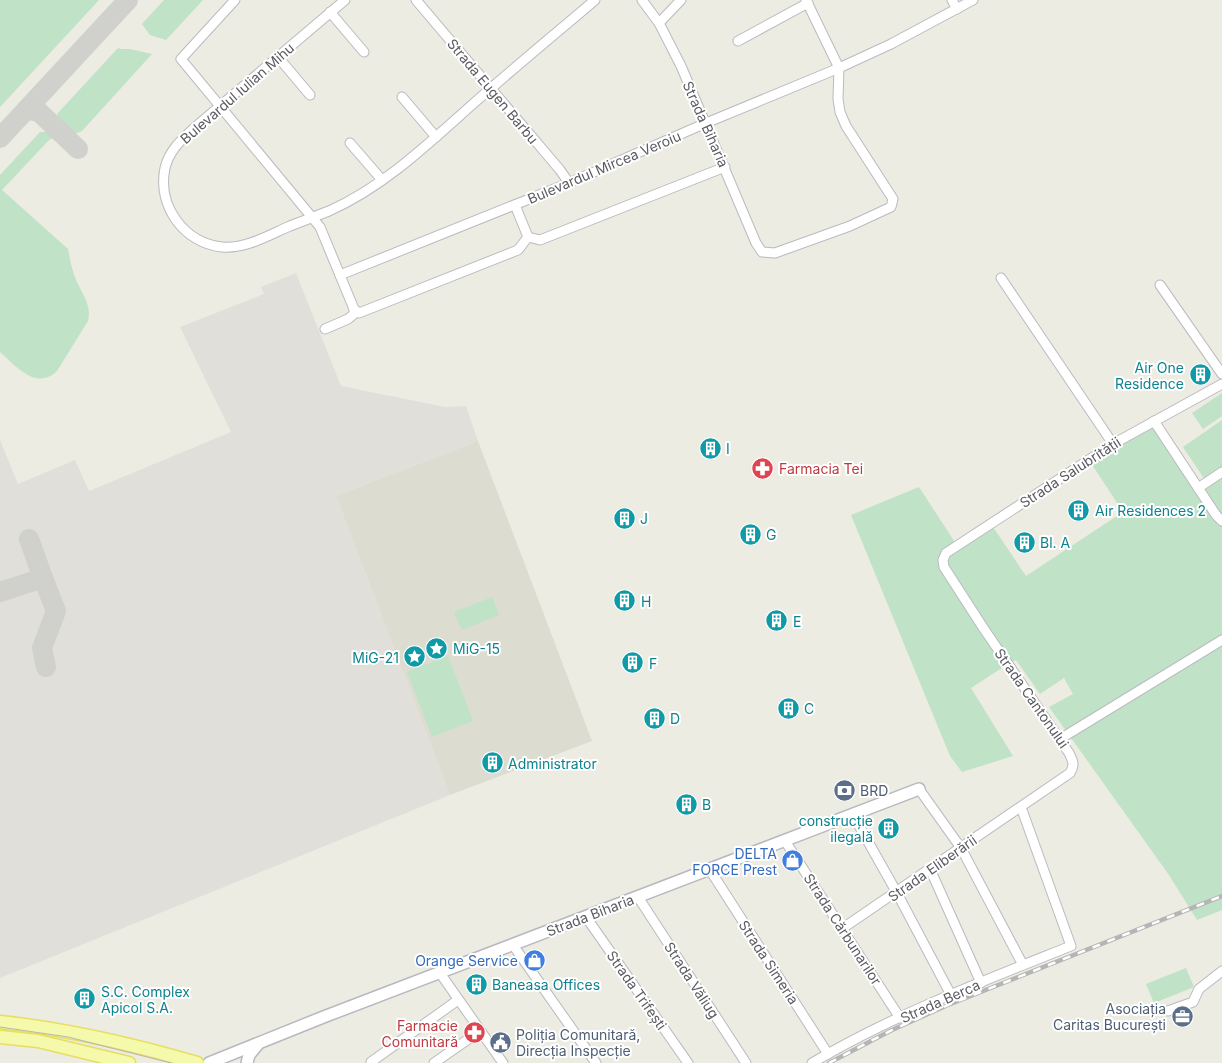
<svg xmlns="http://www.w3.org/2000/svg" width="1222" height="1063" viewBox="0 0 1222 1063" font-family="Inter,sans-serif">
<rect width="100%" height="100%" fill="#ecece2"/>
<path fill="#e0dfda" d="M296,273L341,386L445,407L466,406L478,441L336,496L450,795L0,978V440L18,484L75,460L89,491L231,432L180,327L264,294L261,287Z"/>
<path fill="#dcdcd0" d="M478,441L592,741L450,795L336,496Z"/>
<g fill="#c0e2c7">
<path d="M0,0H99L0,107Z"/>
<path d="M164,0H203L166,40L150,35L142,24Z"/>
<path d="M118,48L121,49H130L152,54L82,131L75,134L59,120L57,114Z"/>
<path d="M40,132H47L53,138L49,140L2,190L68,249C70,260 72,270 76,280C82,294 92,305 88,321L57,371C36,391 16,366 0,352V175Z"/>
<path d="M1222,393V416L1203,429L1192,413Z"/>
<path d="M1222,420V469L1205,480L1183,447Z"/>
<path d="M1154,426L1197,492L1222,476V910L1197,920L1169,875L1049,707L1073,694L1064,678L1040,694L1016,660L1008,664L971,688L1013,756L962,772L950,756L851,515L919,487L960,550L993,527L1026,576L1123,512L1091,463Z"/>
<path d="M492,597L499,615L462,630L454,612Z"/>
<path d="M448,656L473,721L432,737L407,672Z"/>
<path d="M1186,968L1194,987L1154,1003L1146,984Z"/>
</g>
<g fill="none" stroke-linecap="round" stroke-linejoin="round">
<g stroke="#d0d0cc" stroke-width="20">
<path d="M25,112L30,110L39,112L78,149"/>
<path d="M0,138L128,0"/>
<path d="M43,578L56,611L42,648L46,667"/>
<path d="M0,592L43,578L29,539"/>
</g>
<defs>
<g id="street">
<path d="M235,0L181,59L320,227L354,309V314L348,319L325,329"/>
<path d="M345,0L193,129C181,140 169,151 165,168C157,206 184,243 222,247C246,249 269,235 290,226C303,221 316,216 329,211C385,186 429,143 474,103C514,68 555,34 595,0"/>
<path d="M416,0L560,170L569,183"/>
<path d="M642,0L659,23L681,66L756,243L762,252L775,253L850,226L891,207L893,199L846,126L840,112L838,99L839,68L806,0"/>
<path d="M952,0L957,9"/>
<path d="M330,12L364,52"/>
<path d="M659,23L681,0"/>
<path d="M738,41L808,3"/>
<path d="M278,57L310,95"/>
<path d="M402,97L436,137"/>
<path d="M350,143L382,180"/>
<path d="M528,237L540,240L725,167"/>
<path d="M340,275L569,183L706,123L839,68L891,44L973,0"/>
<path d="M1001,278L1113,444"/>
<path d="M1160,285L1222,374"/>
<path d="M354,309L359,313L518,250L528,237L515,205"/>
<path d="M1154,421L1216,515L1222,521"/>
<path d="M1198,488L1222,472"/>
<path d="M1060,739L1222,640"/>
<path d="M919,789L961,848L1023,965"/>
<path d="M853,815L897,893L951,995"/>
<path d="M785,841L900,1018"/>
<path d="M930,869L981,983"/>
<path d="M710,870L828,1054"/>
<path d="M638,897L746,1063"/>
<path d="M586,917L688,1063"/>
<path d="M843,928L1070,773C1075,765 1073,761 1069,753L984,629L944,567L943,560L946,553L1113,444L1222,384"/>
<path d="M513,945L596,1063"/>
<path d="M440,973L503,1063"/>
<path d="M1168,1011L1193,1002L1199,989L1222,971"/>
<path d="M371,1062L458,1000"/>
<path d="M434,1063L480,1031"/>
<path d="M812,1063C893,1015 983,981 1071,946L1021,807"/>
</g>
<g id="secondary">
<path d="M209,1063L326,1016L919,789"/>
<path d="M247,1063L249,1055L258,1044"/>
</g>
<g id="primary">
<path d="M0,1022C67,1029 132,1044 197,1063"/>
<path d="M0,1037L38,1041L129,1063"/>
</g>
</defs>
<use href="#street" stroke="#babac0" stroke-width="11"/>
<use href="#secondary" stroke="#b8b9c0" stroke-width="14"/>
<use href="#primary" stroke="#e7de61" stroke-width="15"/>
<use href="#street" stroke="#fff" stroke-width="9"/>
<use href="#secondary" stroke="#fff" stroke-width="11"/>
<use href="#primary" stroke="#f5f9ab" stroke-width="12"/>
<path stroke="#b5b5b6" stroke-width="1" d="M0,1027L68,1037L171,1063"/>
<defs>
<path id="rail" d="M829,1063L892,1030L948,1005L1222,896"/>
</defs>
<use href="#rail" stroke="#b5b5b6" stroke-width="4.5"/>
<use href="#rail" stroke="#fff" stroke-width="2.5" stroke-dasharray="8" stroke-linecap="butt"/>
</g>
<defs>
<symbol id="building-disc" viewBox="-11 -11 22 22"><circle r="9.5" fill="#0f9aa8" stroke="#fff"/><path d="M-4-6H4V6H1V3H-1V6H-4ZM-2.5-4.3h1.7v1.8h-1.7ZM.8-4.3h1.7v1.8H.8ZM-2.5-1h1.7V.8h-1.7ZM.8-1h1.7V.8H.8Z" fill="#fff"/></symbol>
<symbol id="pharmacy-disc" viewBox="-11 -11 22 22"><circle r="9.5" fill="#e0444e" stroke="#fff"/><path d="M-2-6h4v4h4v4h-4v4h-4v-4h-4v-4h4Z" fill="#fff"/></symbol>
<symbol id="sight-disc" viewBox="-11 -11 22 22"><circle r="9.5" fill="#0f9aa8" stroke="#fff"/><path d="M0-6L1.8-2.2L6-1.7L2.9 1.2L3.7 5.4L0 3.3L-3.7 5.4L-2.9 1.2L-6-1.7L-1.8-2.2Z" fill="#fff"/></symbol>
<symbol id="bank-disc" viewBox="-11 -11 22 22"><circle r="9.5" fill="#5c6f8a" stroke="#fff"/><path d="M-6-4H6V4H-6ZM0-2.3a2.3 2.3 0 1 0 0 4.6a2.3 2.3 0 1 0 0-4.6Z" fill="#fff"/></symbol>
<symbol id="shop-disc" viewBox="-11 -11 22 22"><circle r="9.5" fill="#3f7fe0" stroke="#fff"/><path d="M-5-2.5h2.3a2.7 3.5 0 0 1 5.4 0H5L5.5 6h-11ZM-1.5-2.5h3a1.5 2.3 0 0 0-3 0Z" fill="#fff"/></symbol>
<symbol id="office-disc" viewBox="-11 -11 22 22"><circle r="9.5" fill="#5c6f8a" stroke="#fff"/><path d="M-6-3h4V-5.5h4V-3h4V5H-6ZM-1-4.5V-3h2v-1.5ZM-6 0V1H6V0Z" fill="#fff"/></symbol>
<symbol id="civic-disc" viewBox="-11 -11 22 22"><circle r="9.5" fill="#5c6f8a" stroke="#fff"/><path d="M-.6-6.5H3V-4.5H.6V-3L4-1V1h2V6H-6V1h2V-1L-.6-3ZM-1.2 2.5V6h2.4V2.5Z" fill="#fff"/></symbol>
</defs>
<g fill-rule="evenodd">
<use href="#building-disc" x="1188" y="362" width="25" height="25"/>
<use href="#building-disc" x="698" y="436" width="25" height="25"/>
<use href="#pharmacy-disc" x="750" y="456" width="25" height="25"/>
<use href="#building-disc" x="1066" y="498" width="25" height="25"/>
<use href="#building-disc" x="612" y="506" width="25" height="25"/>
<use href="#building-disc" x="738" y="522" width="25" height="25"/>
<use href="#building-disc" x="1012" y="530" width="25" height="25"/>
<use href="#building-disc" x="612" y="588" width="25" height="25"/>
<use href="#building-disc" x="764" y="608" width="25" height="25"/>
<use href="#sight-disc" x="424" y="636" width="25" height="25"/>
<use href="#sight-disc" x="402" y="644" width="25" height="25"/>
<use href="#building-disc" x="620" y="650" width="25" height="25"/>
<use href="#building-disc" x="776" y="696" width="25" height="25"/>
<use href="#building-disc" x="642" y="706" width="25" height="25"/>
<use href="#building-disc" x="480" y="750" width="25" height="25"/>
<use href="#bank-disc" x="832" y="778" width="25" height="25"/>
<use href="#building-disc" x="674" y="792" width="25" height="25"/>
<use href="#building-disc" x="876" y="816" width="25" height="25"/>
<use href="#shop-disc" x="780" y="848" width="25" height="25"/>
<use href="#shop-disc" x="522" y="948" width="25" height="25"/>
<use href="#building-disc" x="464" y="972" width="25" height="25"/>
<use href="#building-disc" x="72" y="986" width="25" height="25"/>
<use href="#office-disc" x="1170" y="1004" width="25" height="25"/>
<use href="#pharmacy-disc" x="462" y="1020" width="25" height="25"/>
<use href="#civic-disc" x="488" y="1030" width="25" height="25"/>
</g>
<g text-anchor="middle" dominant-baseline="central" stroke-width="4" stroke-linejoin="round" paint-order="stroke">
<g font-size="14" fill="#5b5c62" stroke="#fff">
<text transform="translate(493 91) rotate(50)">Strada Eugen Barbu</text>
<text transform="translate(237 93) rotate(-41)">Bulevardul Iulian Mihu</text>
<text transform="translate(706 124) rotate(66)">Strada Biharia</text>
<text transform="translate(604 167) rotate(-23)">Bulevardul Mircea Veroiu</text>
<text transform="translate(1070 472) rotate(-33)">Strada Salubrității</text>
<text transform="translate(1032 698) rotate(55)">Strada Cantonului</text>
<text transform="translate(932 868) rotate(-35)">Strada Eliberării</text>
<text transform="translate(590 915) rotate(-21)">Strada Biharia</text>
<text transform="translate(843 929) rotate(57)">Strada Cărbunarilor</text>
<text transform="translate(769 962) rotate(57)">Strada Simeria</text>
<text transform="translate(692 980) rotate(57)">Strada Văliug</text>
<text transform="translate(637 990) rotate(55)">Strada Trifești</text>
<text transform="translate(940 1001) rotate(-24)">Strada Berca</text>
</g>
<g font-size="14" fill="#0d838f" stroke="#fff" text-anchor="start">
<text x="1184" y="367" text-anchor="end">Air One<tspan x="1184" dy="16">Residence</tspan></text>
<text x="726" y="448">I</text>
<text x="1095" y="510">Air Residences 2</text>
<text x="640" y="518">J</text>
<text x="766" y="534">G</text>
<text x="1040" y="542">Bl. A</text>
<text x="641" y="601">H</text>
<text x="793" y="621">E</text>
<text x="453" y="648">MiG-15</text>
<text x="399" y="657" text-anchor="end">MiG-21</text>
<text x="649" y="663">F</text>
<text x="804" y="708">C</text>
<text x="670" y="718">D</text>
<text x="508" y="763">Administrator</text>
<text x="702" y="804">B</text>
<text x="873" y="820" text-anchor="end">construcție<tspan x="873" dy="16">ilegală</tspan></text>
<text x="492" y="984">Baneasa Offices</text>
<text x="101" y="991">S.C. Complex<tspan x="101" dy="16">Apicol S.A.</tspan></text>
</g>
<g font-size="14" fill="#be3a42" stroke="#fff" text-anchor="start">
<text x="779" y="468">Farmacia Tei</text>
<text x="458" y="1025" text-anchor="end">Farmacie<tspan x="458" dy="16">Comunitară</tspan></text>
</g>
<g font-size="14" fill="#4e5e75" stroke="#fff" text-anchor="start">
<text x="860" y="790">BRD</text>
<text x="1166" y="1008" text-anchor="end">Asociația<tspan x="1166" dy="16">Caritas București</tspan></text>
<text x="516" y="1034">Poliția Comunitară,<tspan x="516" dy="16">Direcția Inspecție</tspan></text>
</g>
<g font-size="14" fill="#366cbe" stroke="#fff" text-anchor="end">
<text x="777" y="853">DELTA<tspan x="777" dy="16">FORCE Prest</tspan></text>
<text x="518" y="960">Orange Service</text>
</g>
</g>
</svg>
